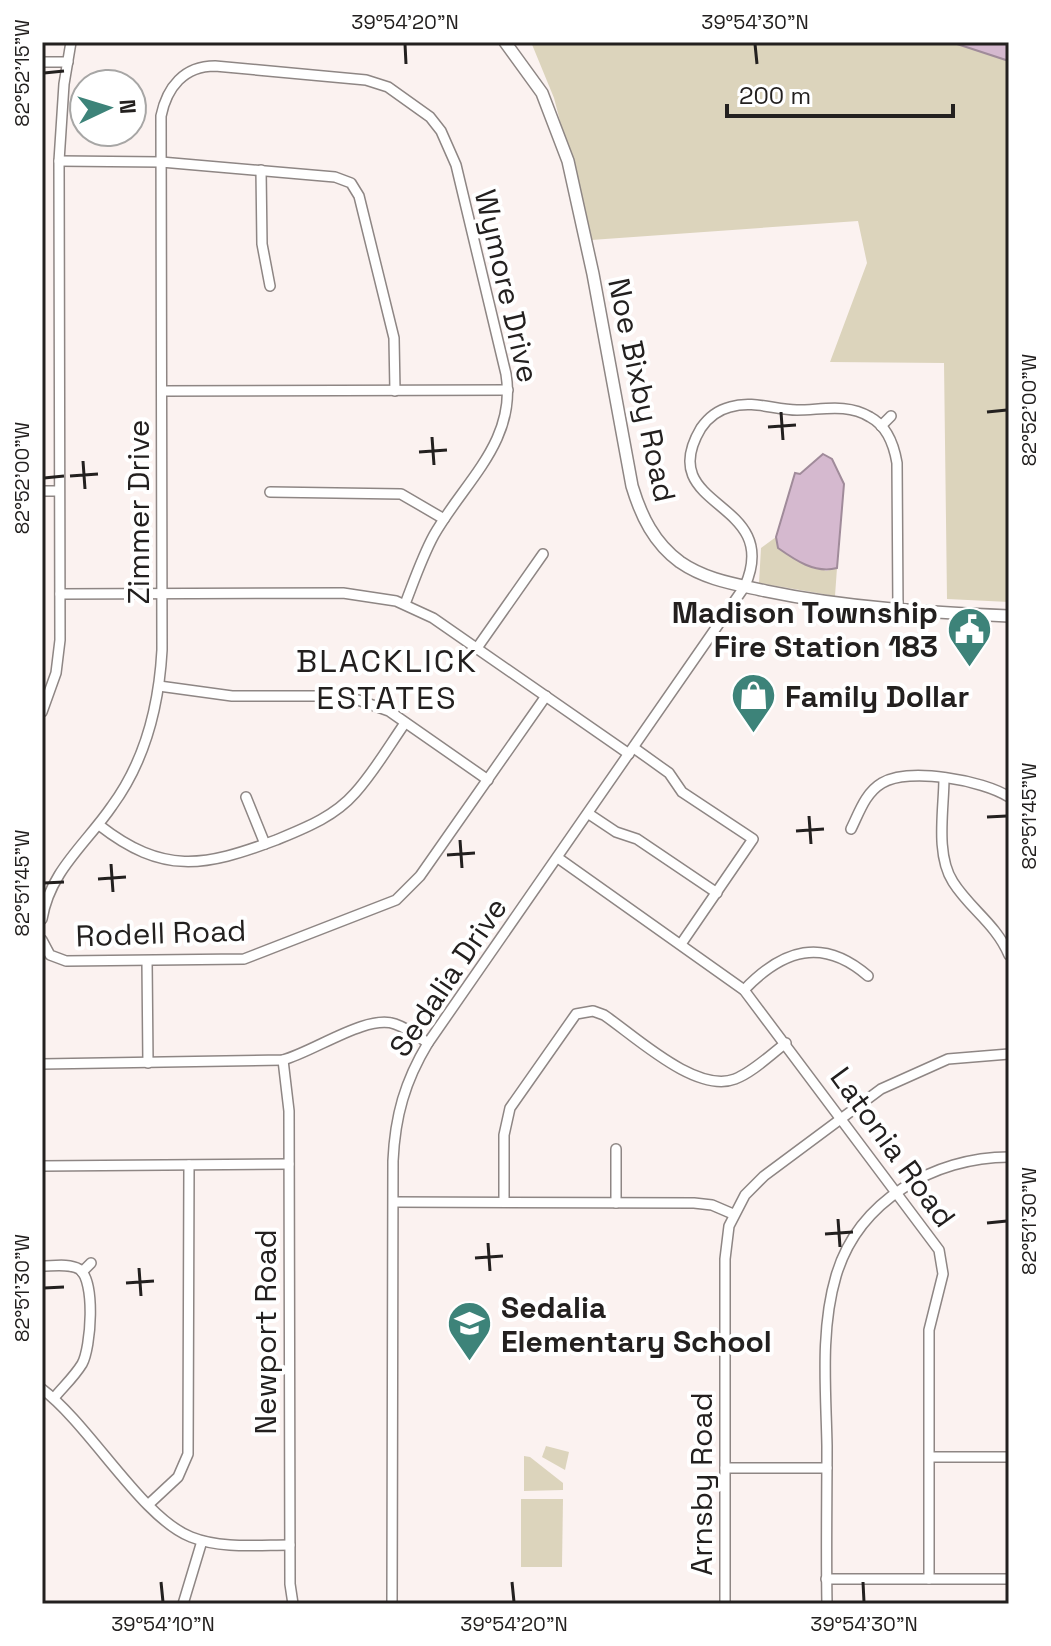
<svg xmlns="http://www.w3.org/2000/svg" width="1051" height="1646" viewBox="0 0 1051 1646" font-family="'Space Grotesk',sans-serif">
<rect width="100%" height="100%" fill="#fbf2f0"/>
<g fill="#dcd4bc">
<path d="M531,42H965L1009,56V602L947,599L944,363L830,362L867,263L858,221L591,240L554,98Z"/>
<path d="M776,537L778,548L826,571L837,568L835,596L759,583L761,548Z"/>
<path d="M546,1446L569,1452L565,1470L542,1457Z"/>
<path d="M524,1456L530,1457L563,1483V1490L524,1491Z"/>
<path d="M521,1499H563L562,1567H521Z"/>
</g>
<g fill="#d5b9cf" stroke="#a08b9a" stroke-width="2">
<path d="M951,42H1009V61Z"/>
<path d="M823,454L832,459L844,484L837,568C815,574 795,560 778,548L776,537L795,473L800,474Z"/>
</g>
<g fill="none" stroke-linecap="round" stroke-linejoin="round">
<defs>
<g id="minor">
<path d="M42,62H68"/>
<path d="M59,161L161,162L335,177L351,183L359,196L394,338L395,391"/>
<path d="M261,170L262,244L270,286"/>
<path d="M162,391L508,390"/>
<path d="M881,426L891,416"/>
<path d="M42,491H59"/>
<path d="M270,492L401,494L444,519"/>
<path d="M60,594L343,593L396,601L433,618L629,754"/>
<path d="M477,648L543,554"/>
<path d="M159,686L232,696H323L358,700L389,711L488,780"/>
<path d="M42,712L56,673L60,640L59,161L64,84L71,42"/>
<path d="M634,748L669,773L682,792L753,839L681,944"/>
<path d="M944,778C944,809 935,854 953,882C970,909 996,924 1009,955"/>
<path d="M246,797L265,844"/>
<path d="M589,814L616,832L637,839L717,893"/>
<path d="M99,825C163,875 204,867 276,840C305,828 334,817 355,793C374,772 389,746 405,723"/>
<path d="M851,829C859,813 865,793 882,783C909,767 983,780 1009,797"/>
<path d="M558,858L744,990L939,1250L943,1274L929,1330V1579"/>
<path d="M42,919C50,871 86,844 112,806C145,761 159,705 162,650L161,116C167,87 184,66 215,66L366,80L388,87L430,117L441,131L456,165L506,374C517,441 465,481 434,535C422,557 414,581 405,604"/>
<path d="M42,940L50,955L66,961L244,959L396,900L420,876L546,696"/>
<path d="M147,961L148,1063"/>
<path d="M744,990C783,949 823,937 868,976"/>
<path d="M283,1060L289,1111L290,1584L293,1604"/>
<path d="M42,1064L283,1060C315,1051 367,1014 395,1024C407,1028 418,1036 428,1043"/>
<path d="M42,1166L289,1164"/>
<path d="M394,1202L694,1203L712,1205L733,1214"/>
<path d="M504,1202V1135L510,1108L576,1014L593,1011L604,1015C635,1036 696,1094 735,1079C753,1072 770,1055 786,1043"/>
<path d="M616,1203V1149"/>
<path d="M42,1266C53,1266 69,1263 79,1269C96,1280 91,1348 82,1364C74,1377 63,1387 54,1398"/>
<path d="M82,1272L91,1263"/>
<path d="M42,1389C90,1425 142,1518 191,1537C221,1549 258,1545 290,1545"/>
<path d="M930,1457H1009"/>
<path d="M725,1468H827"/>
<path d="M149,1504L178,1477L188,1454L189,1165"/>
<path d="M826,1579H1009"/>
<path d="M183,1604L202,1541"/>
<path d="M392,1604L393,1161C395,1116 405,1081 428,1043L745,586C783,498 652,510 701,428C708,418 718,410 730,407C753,400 775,410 797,410C822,410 847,403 870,417C887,426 894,445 897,463L898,610"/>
<path d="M725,1604V1259L729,1226L745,1195L764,1176L881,1089L948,1059L1009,1054"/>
<path d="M827,1604C826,1551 827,1499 827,1446C826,1391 820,1330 836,1276C858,1201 934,1157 1009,1157"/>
</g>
<path id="tertiary" d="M505,42L542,93L568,161L593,274L632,486C641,516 654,543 680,562C706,580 735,584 766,591C847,608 927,612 1009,616"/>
</defs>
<use href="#minor" stroke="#8e8684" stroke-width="12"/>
<use href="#tertiary" stroke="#8e8684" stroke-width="14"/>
<use href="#minor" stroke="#fff" stroke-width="9"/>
<use href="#tertiary" stroke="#fff" stroke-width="11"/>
</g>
<path fill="none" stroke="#23201f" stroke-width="3" d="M405,44L406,64M755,44L757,64M44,73L64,71M781,412L783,440M987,412L1007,410M768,427L796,425M432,437L434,465M419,452L447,450M83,461L85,489M70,476L98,474M44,478L64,476M809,816L811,844M987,817L1007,816M796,831L824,829M460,840L462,868M447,855L475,853M111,864L113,892M98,879L126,877M44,883L64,882M838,1219L840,1247M987,1223L1007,1221M825,1234L853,1232M488,1243L490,1271M475,1258L503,1256M139,1268L141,1296M126,1283L154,1281M44,1288L64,1287M161,1582L163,1602M512,1582L514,1602M863,1582L864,1602"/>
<defs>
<symbol id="civic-pin" viewBox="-11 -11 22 30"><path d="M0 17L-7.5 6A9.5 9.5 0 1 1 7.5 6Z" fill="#3d8379" stroke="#fff"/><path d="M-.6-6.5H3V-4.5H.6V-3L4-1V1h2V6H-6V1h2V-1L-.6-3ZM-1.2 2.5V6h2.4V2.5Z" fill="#fff"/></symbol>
<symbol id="shop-pin" viewBox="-11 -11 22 30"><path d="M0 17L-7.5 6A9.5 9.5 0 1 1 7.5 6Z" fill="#3d8379" stroke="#fff"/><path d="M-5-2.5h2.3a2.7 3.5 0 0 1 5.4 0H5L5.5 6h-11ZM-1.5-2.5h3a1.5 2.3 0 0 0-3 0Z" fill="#fff"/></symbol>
<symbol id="school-pin" viewBox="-11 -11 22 30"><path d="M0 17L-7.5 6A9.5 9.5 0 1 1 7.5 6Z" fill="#3d8379" stroke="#fff"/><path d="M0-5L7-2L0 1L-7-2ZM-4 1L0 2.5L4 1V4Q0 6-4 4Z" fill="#fff"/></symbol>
</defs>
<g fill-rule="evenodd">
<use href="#civic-pin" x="944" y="604" width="51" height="69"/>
<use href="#shop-pin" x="728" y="670" width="51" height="69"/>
<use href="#school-pin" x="444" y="1298" width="51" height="69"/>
</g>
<g text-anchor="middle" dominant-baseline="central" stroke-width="8" stroke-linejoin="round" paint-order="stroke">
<g font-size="30" fill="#23201f" stroke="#fff">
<text transform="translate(507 286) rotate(77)">Wymore Drive</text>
<text transform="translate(642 390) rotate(78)">Noe Bixby Road</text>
<text transform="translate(138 512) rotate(-90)">Zimmer Drive</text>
<text transform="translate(161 933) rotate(-2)">Rodell Road</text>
<text transform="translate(448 977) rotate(-56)">Sedalia Drive</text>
<text transform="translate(893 1147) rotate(54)">Latonia Road</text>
<text transform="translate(265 1332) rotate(-90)">Newport Road</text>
<text transform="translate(701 1484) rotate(-90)">Arnsby Road</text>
</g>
<g font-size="30" font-weight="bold" fill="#23201f" stroke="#fff" text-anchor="start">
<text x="938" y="612" text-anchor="end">Madison Township<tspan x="938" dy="34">Fire Station 183</tspan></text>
<text x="785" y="696">Family Dollar</text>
<text x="501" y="1307">Sedalia<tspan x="501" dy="34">Elementary School</tspan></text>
</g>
<g font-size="32" letter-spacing="2" fill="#23201f" stroke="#fff">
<text x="387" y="661">BLACKLICK<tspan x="387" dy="37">ESTATES</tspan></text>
</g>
</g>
<rect width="1051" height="1646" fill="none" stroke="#ffffff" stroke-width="88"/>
<g transform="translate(108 108) rotate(86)"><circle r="38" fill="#ffffff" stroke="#a7a6a5" stroke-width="2"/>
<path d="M0-6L14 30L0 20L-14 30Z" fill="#3d8379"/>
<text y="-12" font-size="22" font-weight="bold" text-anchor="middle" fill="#23201f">N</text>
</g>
<path d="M727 104v12h226v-12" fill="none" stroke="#23201f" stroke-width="4"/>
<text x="739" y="104" font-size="24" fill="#23201f" stroke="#ffffff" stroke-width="6" paint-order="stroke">200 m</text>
<rect x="44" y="44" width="963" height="1558" fill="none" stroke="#23201f" stroke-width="3"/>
<g font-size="20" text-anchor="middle" fill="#23201f">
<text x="405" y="29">39°54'20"N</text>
<text x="755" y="29">39°54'30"N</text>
<text transform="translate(22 73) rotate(-90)" y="7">82°52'15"W</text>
<text transform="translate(1029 410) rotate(-90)" y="7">82°52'00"W</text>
<text transform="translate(22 478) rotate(-90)" y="7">82°52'00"W</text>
<text transform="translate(1029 816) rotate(-90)" y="7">82°51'45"W</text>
<text transform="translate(22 883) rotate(-90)" y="7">82°51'45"W</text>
<text transform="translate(1029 1221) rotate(-90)" y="7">82°51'30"W</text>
<text transform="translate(22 1288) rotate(-90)" y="7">82°51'30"W</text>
<text x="163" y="1631">39°54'10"N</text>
<text x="514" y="1631">39°54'20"N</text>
<text x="864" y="1631">39°54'30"N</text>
</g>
</svg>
